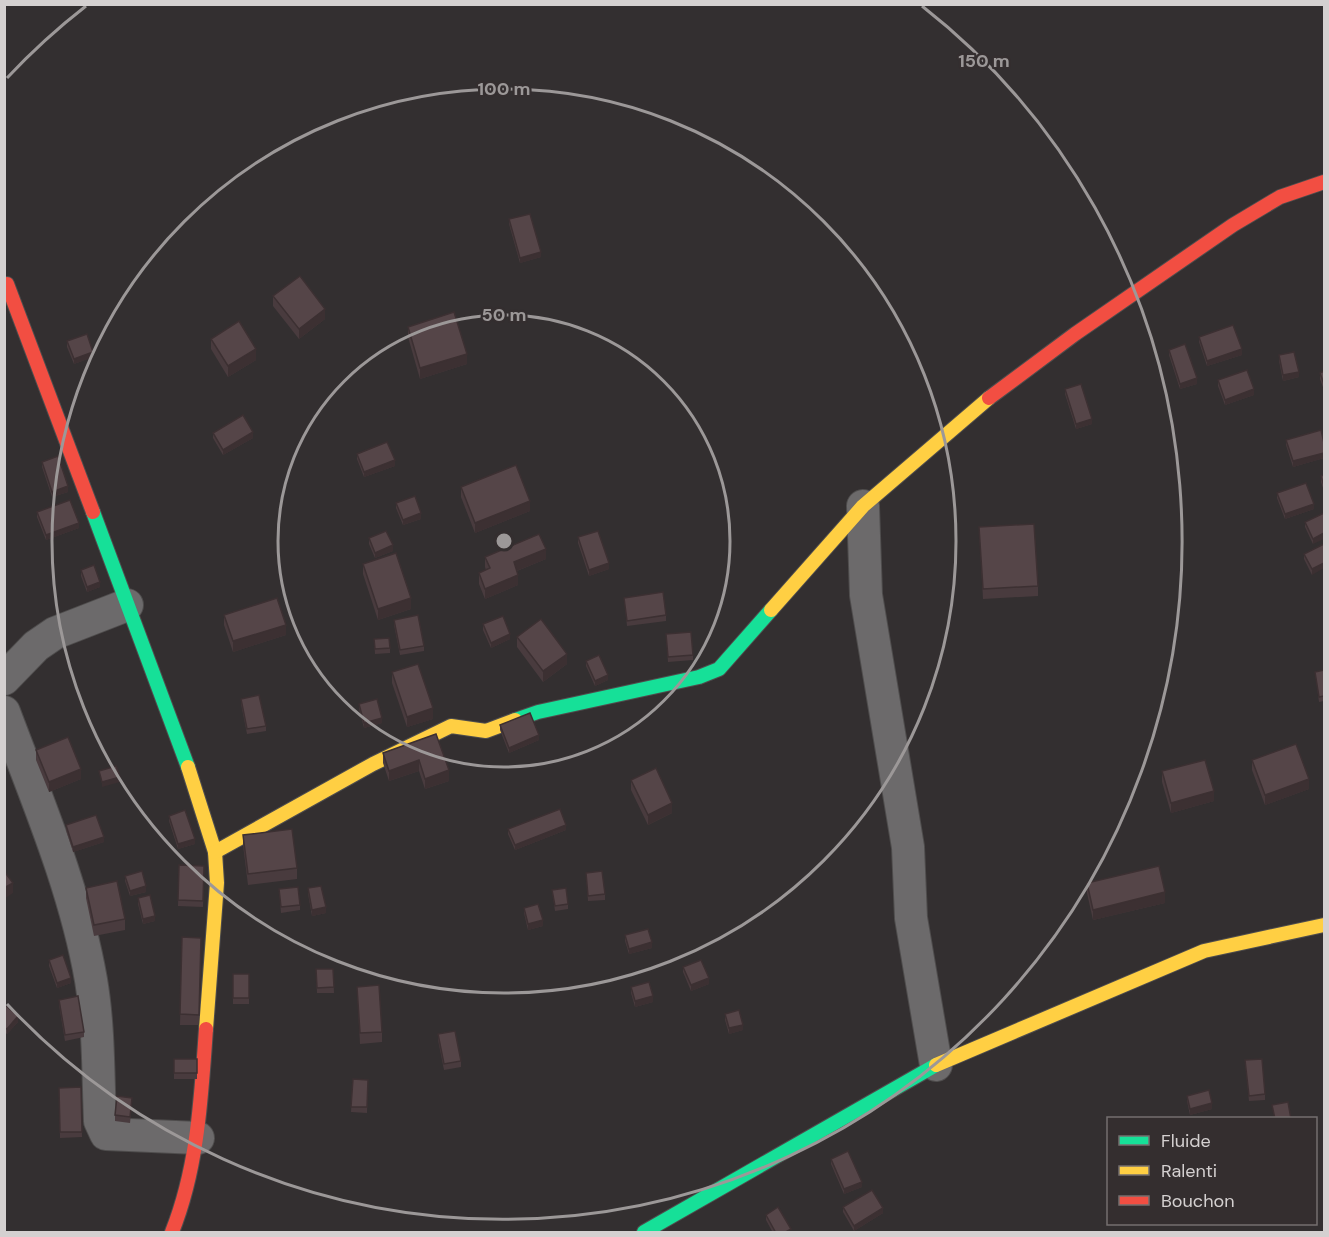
<svg xmlns="http://www.w3.org/2000/svg" width="1329" height="1237" viewBox="0 0 1329 1237" font-family="'DM Sans',sans-serif">
<rect width="100%" height="100%" fill="#332f30"/>
<g fill="none" stroke-linecap="round" stroke-linejoin="round">
<defs>
<g id="street">
<path d="M863,506L866,595L908,847L911,918L936,1065"/>
<path d="M4,679L36,646L55,633L127,605"/>
<path d="M4,712C37,800 75,888 91,980C99,1027 98,1074 100,1121L106,1134L198,1138"/>
</g>
<g id="fast">
<path d="M93,512L188,767"/>
<path d="M515,720L538,712L699,677L719,669L771,610"/>
<path d="M644,1232L936,1065"/>
</g>
<g id="slow">
<path d="M771,610L863,506L989,398"/>
<path d="M188,767L215,852L217,883L206,1029"/>
<path d="M215,852L373,764L451,726L486,731L515,720"/>
<path d="M936,1065L1204,951L1324,925"/>
</g>
<g id="jam">
<path d="M7,284L93,512"/>
<path d="M989,398L1075,334L1233,225L1280,197L1324,182"/>
<path d="M172,1232C198,1167 201,1098 206,1029"/>
</g>
</defs>
<use href="#street" stroke="#4f4d4d" stroke-width="34"/>
<use href="#fast" stroke="#4f4d4d" stroke-width="16"/>
<use href="#slow" stroke="#4f4d4d" stroke-width="16"/>
<use href="#jam" stroke="#4f4d4d" stroke-width="16"/>
<use href="#street" stroke="#6c6a6b" stroke-width="32"/>
<use href="#fast" stroke="#16e098" stroke-width="14"/>
<use href="#slow" stroke="#ffcf43" stroke-width="14"/>
<use href="#jam" stroke="#f24e42" stroke-width="14"/>
</g>
<g fill="#493b3e">
<path d="M509,219L541,257L520,263L509,224Z"/>
<path d="M273,296L325,319L299,339L273,306Z"/>
<path d="M408,327L467,364L420,379L408,337Z"/>
<path d="M1199,337L1242,355L1207,366L1199,342Z"/>
<path d="M211,339L256,360L228,377L211,349Z"/>
<path d="M67,341L93,357L74,364L67,347Z"/>
<path d="M1169,350L1197,384L1180,389L1169,355Z"/>
<path d="M1279,355L1299,377L1283,381L1279,361Z"/>
<path d="M1324,371V390L1320,379V373Z"/>
<path d="M1218,380L1254,395L1225,405L1218,386Z"/>
<path d="M1065,389L1092,424L1076,429L1065,394Z"/>
<path d="M213,433L253,438L223,455L213,438Z"/>
<path d="M1286,440L1324,443V458L1293,467L1286,445Z"/>
<path d="M357,454L395,466L364,477L357,459Z"/>
<path d="M42,462L68,492L52,497L42,467Z"/>
<path d="M1324,475V491L1321,482V476Z"/>
<path d="M461,487L530,511L475,533L461,497Z"/>
<path d="M1277,493L1314,509L1285,519L1277,498Z"/>
<path d="M396,503L421,519L403,525L396,508Z"/>
<path d="M37,512L79,528L46,540L37,517Z"/>
<path d="M1324,513L1313,544L1305,527V522Z"/>
<path d="M979,527L1038,586V596L983,599Z"/>
<path d="M578,537L609,569L589,576L578,543Z"/>
<path d="M369,538L393,551L375,558L369,544Z"/>
<path d="M1324,544L1312,575L1304,559V554Z"/>
<path d="M485,557L546,559L517,571L518,585L485,599L479,584V573L486,570L485,567Z"/>
<path d="M363,564L411,609L378,620L363,574Z"/>
<path d="M81,570L100,587L87,592L81,576Z"/>
<path d="M624,598L666,615V621L627,626Z"/>
<path d="M224,615L286,635L233,652L224,625Z"/>
<path d="M394,620L424,646V651L400,655L394,625Z"/>
<path d="M483,624L510,639L491,648L483,630Z"/>
<path d="M666,634L693,655V660L668,662Z"/>
<path d="M517,637L567,664L543,682L517,647Z"/>
<path d="M374,639L390,648V653L375,654Z"/>
<path d="M586,661L608,680L595,686L586,666Z"/>
<path d="M1324,670V701L1319,702L1315,672Z"/>
<path d="M392,672L433,719L407,727L392,683Z"/>
<path d="M241,699L266,726V731L247,734L241,704Z"/>
<path d="M359,704L382,723L364,728L359,709Z"/>
<path d="M500,725L539,740L509,753L500,730Z"/>
<path d="M436,734L449,781L425,789L419,771L389,781L383,763V753Z"/>
<path d="M36,750L81,779L49,792L36,760Z"/>
<path d="M1252,760L1309,789L1265,805L1252,770Z"/>
<path d="M1162,771L1214,801L1171,813L1162,782Z"/>
<path d="M631,780L672,813L648,825L631,790Z"/>
<path d="M169,816L195,844L178,849L169,821Z"/>
<path d="M66,825L104,842L73,852L66,830Z"/>
<path d="M508,829L566,830L515,850L508,834Z"/>
<path d="M243,835L297,868V879L248,885L243,845Z"/>
<path d="M179,865L204,866L203,907L178,906Z"/>
<path d="M586,873L605,894V900L588,901Z"/>
<path d="M125,876L146,892L130,896L125,881Z"/>
<path d="M1087,883L1165,903L1093,920L1087,893Z"/>
<path d="M86,888L125,919V930L94,936L86,898Z"/>
<path d="M308,888L326,913L312,916L308,894Z"/>
<path d="M279,889L300,905V910L281,913Z"/>
<path d="M552,890L568,904V909L555,911Z"/>
<path d="M138,898L155,921L143,924L138,904Z"/>
<path d="M524,908L543,926L528,930L524,913Z"/>
<path d="M625,935L652,948L629,954L625,941Z"/>
<path d="M182,937L201,938L199,1025H180Z"/>
<path d="M49,960L71,983L57,988L49,966Z"/>
<path d="M683,967L709,984L691,991L683,972Z"/>
<path d="M316,969H333L334,993H317Z"/>
<rect x="233" y="974" width="16" height="30"/>
<path d="M357,987L382,1032V1042L360,1044Z"/>
<path d="M631,987L653,1002L635,1007L631,993Z"/>
<path d="M59,1000L84,1032V1037L65,1041L59,1005Z"/>
<path d="M4,1004L18,1022L7,1034L4,1032Z"/>
<path d="M725,1014L743,1030L729,1034L725,1020Z"/>
<path d="M438,1034L461,1061V1067L444,1070L438,1040Z"/>
<rect x="174" y="1059" width="23" height="20"/>
<path d="M1245,1060L1265,1094V1100L1249,1101Z"/>
<path d="M353,1079L368,1080L367,1113L351,1112Z"/>
<path d="M81,1087L82,1137L60,1138L59,1088Z"/>
<path d="M1187,1096L1212,1109L1190,1115L1187,1101Z"/>
<path d="M132,1104L130,1123L115,1121V1115Z"/>
<path d="M831,1159L862,1187L844,1194L831,1164Z"/>
<path d="M843,1207L883,1213L854,1231L843,1212Z"/>
<path d="M766,1215L791,1233H773L766,1220Z"/>
</g>
<g fill="#3c3032">
<path d="M541,252V257L520,263V258Z"/>
<path d="M325,309V319L299,339V329Z"/>
<path d="M256,349V360L228,377V366Z"/>
<path d="M1242,349V355L1207,366V361Z"/>
<path d="M93,352V357L74,364V359Z"/>
<path d="M467,354V364L420,379V368Z"/>
<path d="M1299,372V377L1283,381V375Z"/>
<path d="M1197,378V384L1180,389V384Z"/>
<path d="M1254,389V395L1225,405V400Z"/>
<path d="M1092,419V424L1076,429V424Z"/>
<path d="M253,432V438L223,455V450Z"/>
<path d="M1324,453V458L1293,467V461Z"/>
<path d="M395,460V466L364,477V472Z"/>
<path d="M68,486V492L52,497V492Z"/>
<path d="M530,501V511L475,533V523Z"/>
<path d="M1314,504V509L1285,519V514Z"/>
<path d="M421,513V519L403,525V520Z"/>
<path d="M79,523V528L46,540V535Z"/>
<path d="M1324,533V539L1313,544V539Z"/>
<path d="M393,545V551L375,558V553Z"/>
<path d="M546,549V559L514,572V562Z"/>
<path d="M609,563V569L589,576V570Z"/>
<path d="M1324,563V568L1312,575V569Z"/>
<path d="M518,575V585L485,599V589Z"/>
<path d="M100,582V587L87,592V587Z"/>
<path d="M411,598V609L378,620V609Z"/>
<path d="M286,625V635L233,652V641Z"/>
<path d="M510,634V639L491,648V643Z"/>
<path d="M567,654V664L543,682V671Z"/>
<path d="M608,675V680L595,686V681Z"/>
<path d="M433,708V719L407,727V717Z"/>
<path d="M382,718V723L364,728V723Z"/>
<path d="M539,735V740L509,753V748Z"/>
<path d="M419,760V771L389,781V771Z"/>
<path d="M81,769V779L49,792V782Z"/>
<path d="M449,770V781L425,789V779Z"/>
<path d="M120,777V782L102,787V782Z"/>
<path d="M1309,779V789L1265,805V795Z"/>
<path d="M1214,791V801L1171,813V803Z"/>
<path d="M672,803V813L648,825V815Z"/>
<path d="M566,825V830L515,850V845Z"/>
<path d="M104,837V842L73,852V847Z"/>
<path d="M195,839V844L178,849V844Z"/>
<path d="M13,883V893L4,899V888Z"/>
<path d="M146,886V892L130,896V891Z"/>
<path d="M1165,892V903L1093,920V910Z"/>
<path d="M326,907V913L312,916V910Z"/>
<path d="M155,916V921L143,924V919Z"/>
<path d="M543,920V926L528,930V924Z"/>
<path d="M652,942V948L629,954V949Z"/>
<path d="M71,978V983L57,988V983Z"/>
<path d="M709,978V984L691,991V985Z"/>
<path d="M653,996V1002L635,1007V1001Z"/>
<path d="M18,1016V1022L7,1034V1029Z"/>
<path d="M743,1025V1030L729,1034V1028Z"/>
<path d="M1212,1103V1109L1190,1115V1109Z"/>
<path d="M862,1182V1187L844,1194V1189Z"/>
<path d="M883,1208V1213L854,1231V1226Z"/>
</g>
<g fill="#554548" stroke="#3c3032" stroke-width="1.5">
<path d="M530,214L541,252L520,258L509,219Z"/>
<path d="M300,276L325,309L299,329L273,296Z"/>
<path d="M454,312L467,354L420,368L408,327Z"/>
<path d="M239,321L256,349L228,366L211,339Z"/>
<path d="M1233,325L1242,349L1207,361L1199,337Z"/>
<path d="M87,334L93,352L74,359L67,341Z"/>
<path d="M1185,344L1197,378L1180,384L1169,350Z"/>
<path d="M1294,352L1299,372L1283,375L1279,355Z"/>
<path d="M1247,370L1254,389L1225,400L1218,380Z"/>
<path d="M1324,371V384L1320,373Z"/>
<path d="M1081,384L1092,419L1076,424L1065,389Z"/>
<path d="M243,415L253,432L223,450L213,433Z"/>
<path d="M1321,430L1324,443V453L1293,461L1286,440Z"/>
<path d="M387,442L395,460L364,472L357,454Z"/>
<path d="M58,456L68,486L52,492L42,462Z"/>
<path d="M516,465L530,501L475,523L461,487Z"/>
<path d="M1324,475V486L1321,476Z"/>
<path d="M1306,483L1314,504L1285,514L1277,493Z"/>
<path d="M415,496L421,513L403,520L396,503Z"/>
<path d="M70,500L79,523L46,535L37,512Z"/>
<path d="M1324,513V533L1313,539L1305,522Z"/>
<path d="M1034,524L1038,586L983,589L979,527Z"/>
<path d="M386,531L393,545L375,553L369,538Z"/>
<path d="M598,531L609,563L589,570L578,537Z"/>
<path d="M539,534L546,549L514,562L518,575L485,589L479,573L490,568L485,557Z"/>
<path d="M1324,544V563L1312,569L1304,554Z"/>
<path d="M396,553L411,598L378,609L363,564Z"/>
<path d="M94,565L100,582L87,587L81,570Z"/>
<path d="M663,592L666,615L627,621L624,598Z"/>
<path d="M277,598L286,625L233,641L224,615Z"/>
<path d="M418,615L424,646L400,650L394,620Z"/>
<path d="M503,616L510,634L491,643L483,624Z"/>
<path d="M541,619L567,654L543,671L517,637Z"/>
<path d="M691,632L693,655L668,657L666,634Z"/>
<path d="M389,638L390,648L375,649L374,639Z"/>
<path d="M599,655L608,675L595,681L586,661Z"/>
<path d="M418,664L433,708L407,717L392,672Z"/>
<path d="M1324,670V696L1319,697L1315,672Z"/>
<path d="M259,695L266,726L247,729L241,699Z"/>
<path d="M377,699L382,718L364,723L359,704Z"/>
<path d="M530,713L539,735L509,748L500,725Z"/>
<path d="M436,734L449,770L425,779L419,760L389,771L383,753Z"/>
<path d="M68,737L81,769L49,782L36,750Z"/>
<path d="M1296,744L1309,779L1265,795L1252,760Z"/>
<path d="M1205,760L1214,791L1171,803L1162,771Z"/>
<path d="M116,766L120,777L102,782L99,771Z"/>
<path d="M656,768L672,803L648,815L631,780Z"/>
<path d="M560,809L566,825L515,845L508,829Z"/>
<path d="M185,810L195,839L178,844L169,816Z"/>
<path d="M96,815L104,837L73,847L66,825Z"/>
<path d="M292,829L297,868L248,874L243,835Z"/>
<path d="M179,865L204,866L203,901L178,900Z"/>
<path d="M1159,866L1165,892L1093,910L1087,883Z"/>
<path d="M4,871L13,883L4,888Z"/>
<path d="M142,871L146,886L130,891L125,876Z"/>
<path d="M602,871L605,894L588,896L586,873Z"/>
<path d="M117,881L125,919L94,925L86,888Z"/>
<path d="M321,886L326,907L312,910L308,888Z"/>
<path d="M298,887L300,905L281,907L279,889Z"/>
<path d="M566,888L568,904L555,906L552,890Z"/>
<path d="M150,895L155,916L143,919L138,898Z"/>
<path d="M538,904L543,920L528,924L524,908Z"/>
<path d="M648,929L652,942L629,949L625,935Z"/>
<path d="M182,937L201,938L199,1015L180,1014Z"/>
<path d="M63,955L71,978L57,983L49,960Z"/>
<path d="M701,960L709,978L691,985L683,967Z"/>
<path d="M316,969H333L334,987L317,988Z"/>
<rect x="233" y="974" width="16" height="24"/>
<path d="M649,982L653,996L635,1001L631,987Z"/>
<path d="M379,985L382,1032L360,1033L357,987Z"/>
<path d="M78,996L84,1032L65,1035L59,1000Z"/>
<path d="M4,1004L18,1016L7,1029L4,1027Z"/>
<path d="M739,1010L743,1025L729,1028L725,1014Z"/>
<path d="M455,1031L461,1061L444,1064L438,1034Z"/>
<rect x="174" y="1059" width="23" height="14"/>
<path d="M1262,1059L1265,1094L1249,1096L1245,1060Z"/>
<path d="M353,1079L368,1080L367,1107H351Z"/>
<path d="M81,1087L82,1132H60L59,1088Z"/>
<path d="M1209,1090L1212,1103L1190,1109L1187,1096Z"/>
<path d="M117,1096L132,1098L130,1117L115,1115Z"/>
<path d="M1288,1102L1291,1119H1275L1272,1105Z"/>
<path d="M848,1151L862,1182L844,1189L831,1159Z"/>
<path d="M872,1190L883,1208L854,1226L843,1207Z"/>
<path d="M778,1207L791,1229L784,1233H776L766,1215Z"/>
</g>
<g fill="none" stroke="#9c9898" stroke-width="3">
<circle cx="504" cy="541" r="226"/>
<circle cx="504" cy="541" r="452"/>
<path d="M7 78A679 679 0 0 1 86 6M922 6A679 679 0 1 1 7 1004"/>
</g>
<circle cx="504" cy="541" r="9" fill="#9c9898" stroke="#342e2f" stroke-width="3"/>
<g font-size="18" text-anchor="middle" font-weight="bold" fill="#9c9898" stroke="#342e2f" stroke-width="4.5" stroke-linejoin="round" paint-order="stroke">
<text x="984" y="67">150 m</text>
<text x="504" y="95">100 m</text>
<text x="504" y="321">50 m</text>
</g>
<rect width="1329" height="1237" fill="none" stroke="#d4d0d0" stroke-width="12"/>
<rect x="1107" y="1117" width="210" height="108" fill="#342e2f" stroke="#746f6f" stroke-width="1.5"/>
<rect x="1119" y="1136" width="30" height="9" fill="#16e098" stroke="#746f6f" stroke-width="1.5"/>
<text x="1161" y="1147" font-size="18" fill="#d4d0d0">Fluide</text>
<rect x="1119" y="1166" width="30" height="9" fill="#ffcf43" stroke="#746f6f" stroke-width="1.5"/>
<text x="1161" y="1177" font-size="18" fill="#d4d0d0">Ralenti</text>
<rect x="1119" y="1196" width="30" height="9" fill="#f24e42" stroke="#746f6f" stroke-width="1.5"/>
<text x="1161" y="1207" font-size="18" fill="#d4d0d0">Bouchon</text>
</svg>
